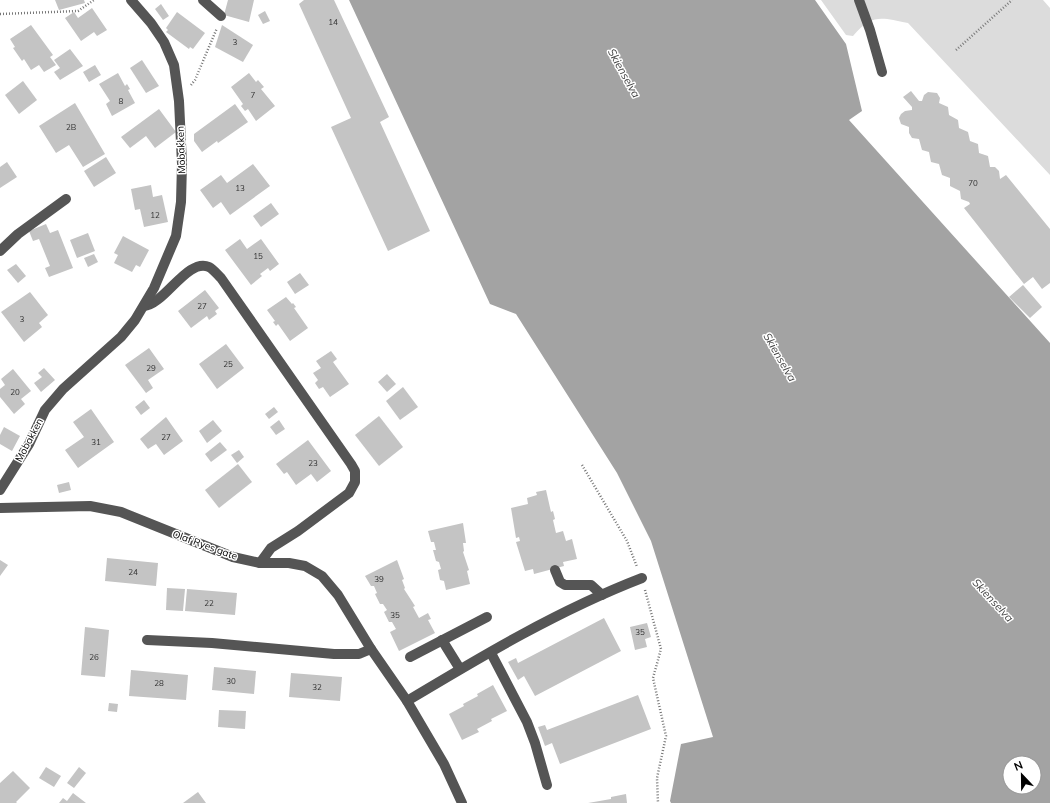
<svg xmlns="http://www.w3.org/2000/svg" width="1050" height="803" viewBox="0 0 1050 803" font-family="Mulish,sans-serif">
<rect width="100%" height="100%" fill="#fff"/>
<path fill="#dcdcdc" d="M821,0H1043L1050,8V175L908,23C882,18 872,13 853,36L846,35Z"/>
<path fill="#a3a3a3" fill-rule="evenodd" d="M349,0H815L846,44L862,111L849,120L1050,343V803H671L670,801L681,744L713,737L651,541L617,473L516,314L490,304ZM1010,763H1034V787H1010Z"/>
<g fill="#c4c4c4">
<path d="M55,0H84L85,3L59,10Z"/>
<path d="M228,0H254L249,22L224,15Z"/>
<path d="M304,0H334L389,117L380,122L430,231L388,251L331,127L351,118L299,4Z"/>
<path d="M161,4L169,16L163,20L155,9Z"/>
<path d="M92,8L107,30L97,36L94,32L81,41L65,18L74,12L78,18Z"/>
<path d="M265,11L270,21L263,24L258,15Z"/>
<path d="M177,12L205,33L193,49L190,47L189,49L166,32L168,30L166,28Z"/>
<path d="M31,25L53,55L50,57L56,65L44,72L39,65L31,70L24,59L22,61L13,48L15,47L10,39Z"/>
<path d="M222,25L253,45L243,62L215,47Z"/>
<path d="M70,49L83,66L60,80L54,72L60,68L54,60Z"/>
<path d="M142,60L159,86L146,93L130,68Z"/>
<path d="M95,65L101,75L89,82L83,72Z"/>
<path d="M118,73L125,86L127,84L130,89L128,90L135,103L112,116L106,104L110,101L99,84Z"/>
<path d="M249,73L256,82L258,80L264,87L261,89L275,106L256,121L248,109L245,111L241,106L243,104L231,87Z"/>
<path d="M23,81L37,100L19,114L5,95Z"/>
<path d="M911,91L919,101H922L924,95L928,92L937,93L940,98L939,103L948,107L949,115L958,120L959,128L968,132L970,141L978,144L979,153L988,156L990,167H995L999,171L1000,179L1006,175L1050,229V283L1042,289L1033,277L1024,284L964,208L970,204L969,202L961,199L960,191L950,186V178L942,175L939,164L931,162L929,152L922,150L919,139L912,138L909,133V127L901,124L899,118L901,114L905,111L912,110V107L903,97Z"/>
<path d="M75,103L105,154L83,167L69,145L56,153L39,126Z"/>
<path d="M235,104L248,122L218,143L217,141L202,152L194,141V134Z"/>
<path d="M159,109L176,132L155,148L146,136L130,148L121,137Z"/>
<path d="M106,157L116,173L94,187L84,171Z"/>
<path d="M7,162L17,177L0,188V167Z"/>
<path d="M253,164L270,186L230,215L221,202L213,208L200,190L221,175L227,183Z"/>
<path d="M151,185L153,197L162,195L168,222L144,227L140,209L135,210L131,189Z"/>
<path d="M271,203L279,214L261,227L253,216Z"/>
<path d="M46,224L50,233L58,230L73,268L49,277L45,268L50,266L39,239L33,241L29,231Z"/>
<path d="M88,233L95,251L77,258L70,240Z"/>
<path d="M123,236L149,250L140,267L136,265L132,272L114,263L118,255L114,253Z"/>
<path d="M240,239L247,249L261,239L279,264L270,271L268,268L260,274L262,276L251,285L225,250Z"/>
<path d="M94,254L98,262L88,267L84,258Z"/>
<path d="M16,264L26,276L18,283L7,270Z"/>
<path d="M300,273L309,285L295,294L287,282Z"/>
<path d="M1023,285L1042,307L1030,318L1009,297Z"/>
<path d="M205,290L219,308L215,311L217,314L209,320L207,316L191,328L178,311Z"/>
<path d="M30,292L48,315L39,323L42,327L24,342L1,312Z"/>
<path d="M286,297L292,304L293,303L296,307L294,308L308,328L290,341L278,324L276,326L273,322L275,321L267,310Z"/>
<path d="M226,344L244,368L217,389L199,364Z"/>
<path d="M149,348L164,369L148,380L153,388L146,393L125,365Z"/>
<path d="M331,351L337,359L333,362L349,384L330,397L323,387L319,389L315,383L318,380L313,373L321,368L316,361Z"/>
<path d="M44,368L55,380L41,392L34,383L42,377L38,373Z"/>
<path d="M13,369L31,391L21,399L25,404L14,414L0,397V389L5,385L1,379Z"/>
<path d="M387,374L396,384L387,392L378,382Z"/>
<path d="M403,387L418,407L400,420L386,401Z"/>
<path d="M144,400L150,408L141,415L135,407Z"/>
<path d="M274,407L278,412L269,419L265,414Z"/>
<path d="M91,409L114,442L78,468L65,450L84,437L73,422Z"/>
<path d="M379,416L403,447L379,466L355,435Z"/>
<path d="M166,417L183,441L164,455L156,444L148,449L140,439Z"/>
<path d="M213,420L222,431L207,443L199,431Z"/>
<path d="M279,420L285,429L276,435L270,427Z"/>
<path d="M4,427L20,436L12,451L0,444V435Z"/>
<path d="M308,440L331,471L317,482L311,474L296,485L287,472L284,474L276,464Z"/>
<path d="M220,442L227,450L211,462L205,454Z"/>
<path d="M239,450L244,457L237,463L231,455Z"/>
<path d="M238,464L252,482L219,508L205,490Z"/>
<path d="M69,482L71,490L59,493L57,485Z"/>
<path d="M546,490L551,512L553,511L555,519L553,520L556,533L563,531L566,541L572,539L577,559L563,562L564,566L534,574L533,569L525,571L516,542L520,541L519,537L516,538L511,508L528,504L527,498L537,495L536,492Z"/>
<path d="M463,523L466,543H463L464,551L463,552L469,570L467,571L470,584L446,590L444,581L440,580L438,570L441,569L439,562L436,561L433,550H436L434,542H431L428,531Z"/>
<path d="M107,558L158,563L156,586L105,581Z"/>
<path d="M0,560L8,565L0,576Z"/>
<path d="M397,560L404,579L402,580L405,588L404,589L415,606L413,607L419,618L428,613L431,619L428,620L435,633L399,651L390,632L396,629L392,622H389L384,612L387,610L383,604H380L375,594L377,593L374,586H371L365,576Z"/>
<path d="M167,588L185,589L183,611L166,610Z"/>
<path d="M187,589L237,593L235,615L185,611Z"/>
<path d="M604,618L621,651L535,696L524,676L518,680L508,662L516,658L518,663Z"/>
<path d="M647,623L651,637L645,639L647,647L635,650L630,627Z"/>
<path d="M85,627L109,630L105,677L81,675Z"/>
<path d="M214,667L256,671L254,694L212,690Z"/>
<path d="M131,670L188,675L186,700L129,696Z"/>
<path d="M291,673L342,677L340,701L289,697Z"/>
<path d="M493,685L507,711L491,719L492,721L477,729L479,732L462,740L449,714L464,706L463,704L478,696L477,694Z"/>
<path d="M638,695L651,729L560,764L552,743L545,746L538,727L545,725L547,730Z"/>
<path d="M109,703L118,704L117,712L108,711Z"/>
<path d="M219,710L246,711L245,729L218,727Z"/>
<path d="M46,767L61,776L54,787L39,778Z"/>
<path d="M79,767L86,773L74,788L67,783Z"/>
<path d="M13,771L30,788L16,802L17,803H0V783Z"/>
<path d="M198,792L206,803H183Z"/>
<path d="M73,793L86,803H59L63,798L67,801Z"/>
<path d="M626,794L627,803H588L611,799V797Z"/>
</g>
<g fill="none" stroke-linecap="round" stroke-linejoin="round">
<g stroke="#777" stroke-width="2.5" stroke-dasharray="1 2" stroke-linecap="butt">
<path d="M0,14L78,11L94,0"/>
<path d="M956,50L1012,0"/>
<path d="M191,85L195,80L217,28"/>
<path d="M582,465L627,541L637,567"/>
<path d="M645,590L661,649L653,678L666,736L657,778L658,803"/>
</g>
<g stroke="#555" stroke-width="10">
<path d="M203,0L221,16"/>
<path d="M859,0L870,30L882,72"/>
<path d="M0,251L18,234L66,199"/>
<path d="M144,306C164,305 188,257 209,267C213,269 217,274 221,278L351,464L355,471V482L349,493L298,531L271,548L260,563"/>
<path d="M0,490L29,444L45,410L63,389L121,337L135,320L154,288L176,236L181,202L182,164L179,101L174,65L164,42L151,23L131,0"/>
<path d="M0,508L90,506L121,512L233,557L260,563H289L305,566L322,576L338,595L371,649L407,701L444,764L462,803"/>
<path d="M555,570L560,582L565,585H591L602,595"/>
<path d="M147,640L212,643L334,654H359L371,649"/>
<path d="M442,640L460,669"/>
<path d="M491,653L527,722L535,743L547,785"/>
<path d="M410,657L487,617"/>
<path d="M407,701C482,656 559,610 642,578"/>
</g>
</g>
<g text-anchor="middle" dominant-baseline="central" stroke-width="3" stroke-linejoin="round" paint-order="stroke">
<g font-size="8" fill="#313131">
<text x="333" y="22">14</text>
<text x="235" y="42">3</text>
<text x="253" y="95">7</text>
<text x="121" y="101">8</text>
<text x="71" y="127">2B</text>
<text x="973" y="183">70</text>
<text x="240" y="188">13</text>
<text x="155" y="215">12</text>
<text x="258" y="256">15</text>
<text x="202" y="306">27</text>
<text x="22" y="319">3</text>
<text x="228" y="364">25</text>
<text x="151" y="368">29</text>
<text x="15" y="392">20</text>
<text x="166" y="437">27</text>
<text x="96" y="442">31</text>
<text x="313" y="463">23</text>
<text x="133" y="572">24</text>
<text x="379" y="579">39</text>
<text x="209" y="603">22</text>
<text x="395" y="615">35</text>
<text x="640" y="632">35</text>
<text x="94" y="657">26</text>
<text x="231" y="681">30</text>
<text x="159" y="683">28</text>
<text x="317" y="687">32</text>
</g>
<g font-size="10" fill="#000" stroke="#fff">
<text transform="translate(181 150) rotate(-92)">Mobakken</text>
<text transform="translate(29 440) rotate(-62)">Mobakken</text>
<text transform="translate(205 545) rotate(20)">Olaf Ryes gate</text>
</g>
<g font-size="11" font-style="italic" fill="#444" stroke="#fff">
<text transform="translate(624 73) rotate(61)">Skienselva</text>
<text transform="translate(780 357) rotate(60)">Skienselva</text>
<text transform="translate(993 600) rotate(47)">Skienselva</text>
</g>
</g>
<g transform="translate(1022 775) rotate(338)"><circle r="19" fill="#ffffff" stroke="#999999"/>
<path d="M0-3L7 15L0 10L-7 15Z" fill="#000000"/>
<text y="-6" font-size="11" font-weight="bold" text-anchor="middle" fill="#000000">N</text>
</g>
</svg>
